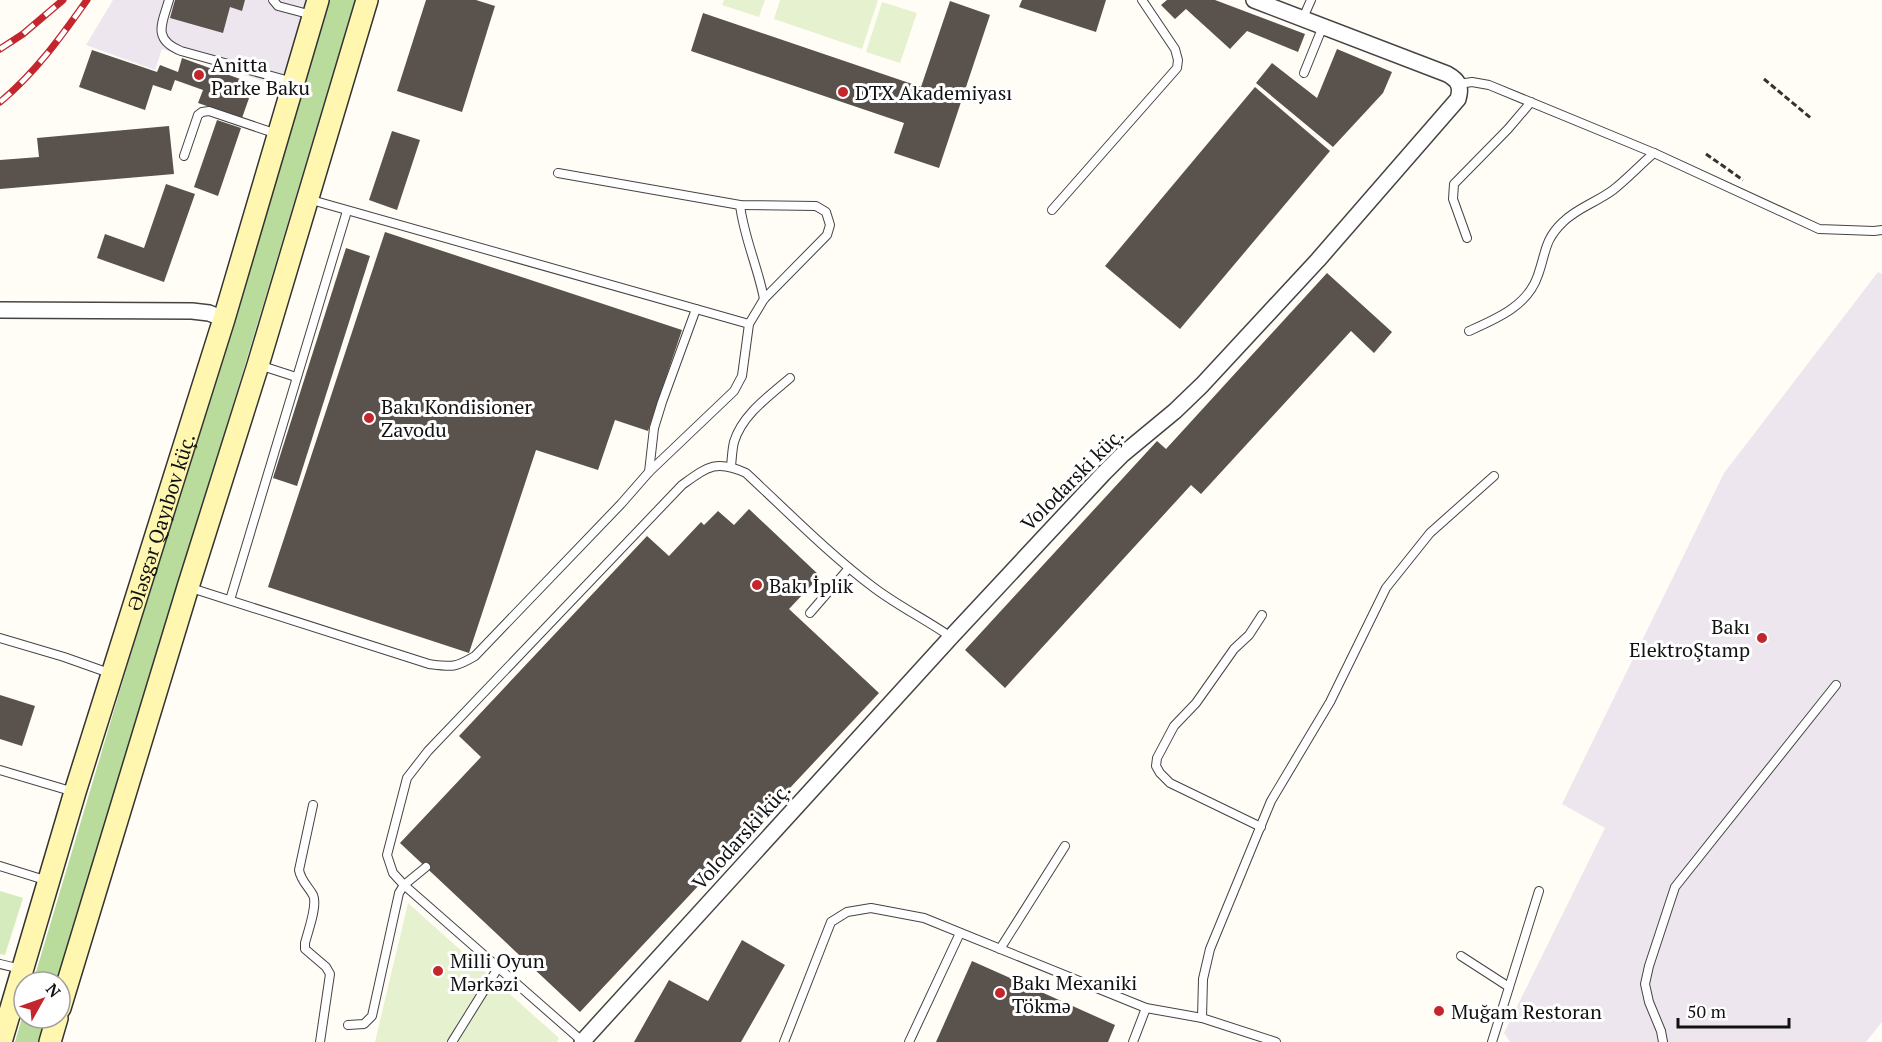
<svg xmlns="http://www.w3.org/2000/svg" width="1882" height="1042" viewBox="0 0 1882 1042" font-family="'PT Serif',serif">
<rect width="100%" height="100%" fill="#fffdf5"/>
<g fill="#eee6ef">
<path d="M113,0H306L282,87L162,49L155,70L86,45Z"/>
<path d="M1878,272L1882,274V1022L1866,1042H1510L1504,1033L1605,828L1562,804L1724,473Z"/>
</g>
<path fill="#d5ebbd" d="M0,891L23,898L5,955L0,954Z"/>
<g fill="#b9dc9c">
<path d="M326,0H355L59,982H33Z"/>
<path d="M24,1011V1018H48L40,1042H15Z"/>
</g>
<g fill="#e6f2cf">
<path d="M724,0H765L759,17L722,5Z"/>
<path d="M780,0H878L862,49L774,19Z"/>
<path d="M882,2L917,13L900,63L866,52Z"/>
<path d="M408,903L559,1038L557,1042H375Z"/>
</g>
<g fill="#5a524d">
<path d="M175,0H245L242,11L230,7L223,33L170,18Z"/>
<path d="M426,0H476L495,6L462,112L397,91Z"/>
<path d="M1022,0H1106L1096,32L1019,7Z"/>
<path d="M1167,0H1215L1305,34L1298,52L1247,31L1230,49L1186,9L1175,19L1161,5Z"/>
<path d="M950,1L990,15L939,168L894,153L904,123L691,51L703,13L921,87Z"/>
<path d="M1337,49L1392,72L1383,93L1333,147L1256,83L1272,63L1317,98Z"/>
<path d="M92,50L157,72L160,65L178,72L182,58L254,84L242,118L198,103L203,90L175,80L171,91L153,85L145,110L79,87Z"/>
<path d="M1255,87L1330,151L1180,329L1105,266Z"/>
<path d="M217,120L241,128L218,196L194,187Z"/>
<path d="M169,126L174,174L0,189V160L39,157L37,138Z"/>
<path d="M392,131L420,140L397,210L369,200Z"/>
<path d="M166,184L195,194L164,282L97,258L105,234L144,248Z"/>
<path d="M385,232L682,330L648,431L615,420L598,470L536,450L469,653L268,587Z"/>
<path d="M346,248L370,256L297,486L273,478Z"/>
<path d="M1327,273L1392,332L1374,353L1351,331L1201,494L1191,485L1005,688L965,650L1157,441L1166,449Z"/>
<path d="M749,509L820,576L789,609L879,693L580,1012L400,843L481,757L459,736L647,536L669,556L701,522L704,525L718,511L734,525Z"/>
<path d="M0,695L35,706L22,746L0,739Z"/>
<path d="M742,940L785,965L741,1042H634L669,980L708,1001Z"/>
<path d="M972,961L1115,1025L1108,1042H936Z"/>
</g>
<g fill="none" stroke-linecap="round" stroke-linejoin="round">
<defs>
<g id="service">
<path d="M169,0C162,24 152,39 181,51L293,82"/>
<path d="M273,0L278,6L312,15"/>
<path d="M1303,18L1311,0"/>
<path d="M1304,73L1323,26"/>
<path d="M1459,84L1472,82L1489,85L1654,153L1819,229L1874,231L1882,230"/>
<path d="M184,156L198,115L202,112L209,111L277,134"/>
<path d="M308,199L749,324"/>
<path d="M740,205C744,238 758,267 764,299"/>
<path d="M1052,210L1177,68L1178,60L1175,49L1142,0"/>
<path d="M1467,238L1453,199L1454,184L1508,129L1531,102"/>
<path d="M1469,331C1496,319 1528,306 1538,275C1546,253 1544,240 1563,222C1577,208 1597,202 1613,190C1627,179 1640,165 1654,153"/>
<path d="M259,365L296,377"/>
<path d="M731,466C732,458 732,450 734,442C742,415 769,396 790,378"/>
<path d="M649,472L654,428L662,402L696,309"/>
<path d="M188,587L429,664C452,667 455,668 475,656L621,504L649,472L734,391L742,376L749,324L764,299L827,235L830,225L826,212L816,206L740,205L558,173"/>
<path d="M230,600L347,211"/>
<path d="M810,613L849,568"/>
<path d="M0,638L64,657L112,674"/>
<path d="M0,770L74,792"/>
<path d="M313,805L299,870C301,881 308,886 313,895C318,905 308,931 305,943V949L326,967L330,974L320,1042"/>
<path d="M1261,827L1170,783L1160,773L1156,766L1157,758L1174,726L1196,703L1234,649L1249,635L1262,615"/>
<path d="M0,866L48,881"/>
<path d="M1000,949L1065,846"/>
<path d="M1461,956L1509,987"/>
<path d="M0,964L21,969"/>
<path d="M1202,1018L1203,979L1210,949L1271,801L1330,702L1386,588L1430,533L1494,476"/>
<path d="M348,1025L364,1024L372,1016L399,893L404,885L426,867"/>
<path d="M582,1041L404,885L393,873L387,855L407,778L428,751L682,485C707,467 716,459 746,473C788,512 828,553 873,587C898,606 925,619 951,637"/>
<path d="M452,1042L498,968"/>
<path d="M784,1042L831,922L847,912L871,908L924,918L1146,1008L1202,1018L1276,1042"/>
<path d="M909,1042L960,933"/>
<path d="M1133,1042L1146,1008"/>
<path d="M1492,1042L1539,891"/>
<path d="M1663,1042L1661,1031L1649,1002L1645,984L1649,966L1675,887L1836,685"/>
</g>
<g id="minor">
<path d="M0,310L192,311L209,313L224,319"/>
<path d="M582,1042L951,637L1103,474L1123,454L1175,411L1202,385L1318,260L1458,99C1462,86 1458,80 1447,74L1254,0"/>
</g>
<g id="secondary">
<path d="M60,1008L188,587L258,365L367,0"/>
<path id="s1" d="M1,1042L75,792L224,319L318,0"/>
<path d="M50,1042L57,1018"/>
</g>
</defs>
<use href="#service" stroke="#444" stroke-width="10"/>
<use href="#minor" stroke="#444" stroke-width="18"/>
<use href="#secondary" stroke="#333" stroke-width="24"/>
<g stroke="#333" stroke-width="3" stroke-dasharray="6 3" stroke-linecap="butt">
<path d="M1764,79L1812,119"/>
<path d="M1706,154L1743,180"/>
</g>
<use href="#service" stroke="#fff" stroke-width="8"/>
<use href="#minor" stroke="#fff" stroke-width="15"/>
<use href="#secondary" stroke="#fff6b0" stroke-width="21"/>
<defs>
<g id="rail">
<path d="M0,49L23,34L63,0"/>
<path d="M0,102C35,73 61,37 87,0"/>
</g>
</defs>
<use href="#rail" stroke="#c4262e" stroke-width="7"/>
<use href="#rail" stroke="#fff" stroke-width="4.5" stroke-dasharray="14" stroke-linecap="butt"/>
</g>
<g fill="#c4262e" stroke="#fff" stroke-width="2">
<circle cx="199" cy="75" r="6"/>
<circle cx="843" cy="92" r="6"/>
<circle cx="369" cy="418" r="6"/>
<circle cx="757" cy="585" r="6"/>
<circle cx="1762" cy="638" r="6"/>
<circle cx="438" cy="971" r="6"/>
<circle cx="1000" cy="993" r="6"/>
<circle cx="1439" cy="1011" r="6"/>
</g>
<g text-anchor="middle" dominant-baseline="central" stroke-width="6" stroke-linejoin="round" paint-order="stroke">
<g font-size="20" fill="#111" stroke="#fff" text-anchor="start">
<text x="211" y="64">Anitta<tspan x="211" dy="23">Parke Baku</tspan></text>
<text x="855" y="92">DTX Akademiyası</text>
<text x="381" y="406">Bakı Kondisioner<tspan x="381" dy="23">Zavodu</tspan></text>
<text x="769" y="585">Bakı İplik</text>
<text x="1750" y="626" text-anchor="end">Bakı<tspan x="1750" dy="23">ElektroŞtamp</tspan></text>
<text x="450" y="960">Milli Oyun<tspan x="450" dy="23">Mərkəzi</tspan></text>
<text x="1012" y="982">Bakı Mexaniki<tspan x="1012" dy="23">Tökmə</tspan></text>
<text x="1451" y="1011">Muğam Restoran</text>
</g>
<g font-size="20" fill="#111" stroke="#fff">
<text transform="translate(1072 479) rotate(-45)">Volodarski küç.</text>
<text stroke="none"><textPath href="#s1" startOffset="544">Ələsgər Qayıbov küç.</textPath></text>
<text transform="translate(741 836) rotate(-48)">Volodarski küç.</text>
</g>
</g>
<g transform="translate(42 1000) rotate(50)"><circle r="28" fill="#ffffff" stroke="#a0a0a0" stroke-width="1.5"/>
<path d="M0-4.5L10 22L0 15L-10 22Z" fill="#c4262e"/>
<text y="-9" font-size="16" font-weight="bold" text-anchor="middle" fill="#111111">N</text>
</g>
<path d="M1678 1018v9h111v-9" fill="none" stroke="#111111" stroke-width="3"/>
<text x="1687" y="1018" font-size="18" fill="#111111" stroke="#ffffff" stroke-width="4.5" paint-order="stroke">50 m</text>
</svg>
